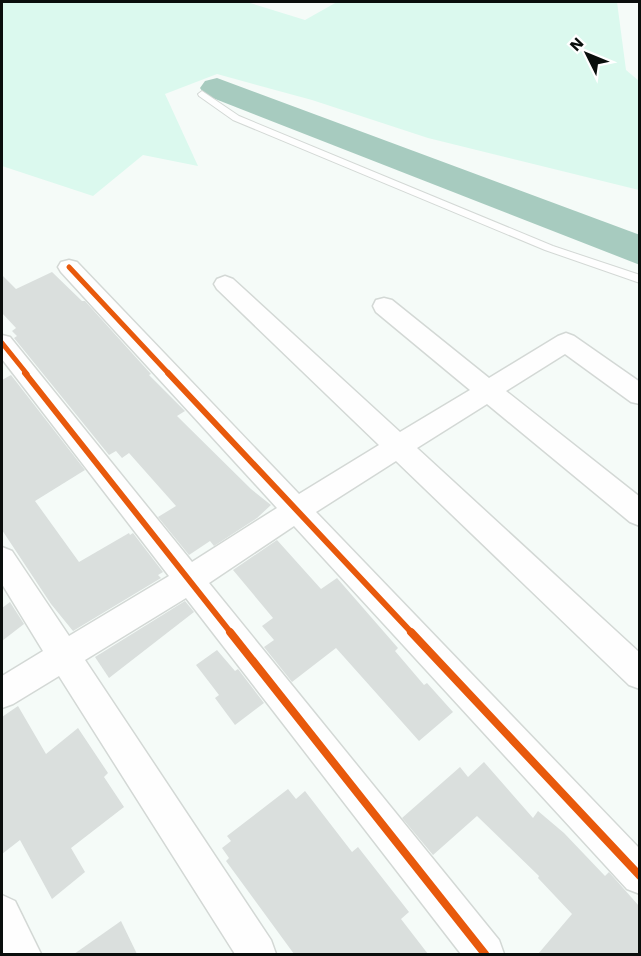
<svg xmlns="http://www.w3.org/2000/svg" width="641" height="956" viewBox="0 0 641 956" font-family="'Work Sans',sans-serif">
<rect width="100%" height="100%" fill="#f5fbf8"/>
<path fill="#dbf9ee" d="M2,2H247L305,20L337,2H617L626,70L639,81V190L428,138L312,100L217,74L165,94L198,166L143,155L93,196L2,166Z"/>
<g fill="none" stroke-linecap="round" stroke-linejoin="round">
<path fill="#a7cbbf" fill-rule="evenodd" d="M217,78L640,235V265L205,95L200,88L205,81Z"/>
</g>
<g fill="#dadfdd">
<path d="M52,272L82,301H85L151,374L149,375L185,411L177,416L251,489L271,505L257,518L214,546L210,541L189,555L158,517L176,506L129,453L122,458L116,451L109,455L14,338L17,336L12,331L16,328L2,313V275L16,289Z"/>
<path d="M11,375L85,470L35,501L79,562L129,533L130,535L133,533L163,572L158,575L161,578L73,631L51,604L2,530V380Z"/>
<path d="M277,540L321,589L337,578L398,648L395,651L424,685L427,683L453,712L419,741L336,648L292,682L264,647L274,640L262,626L273,618L233,570Z"/>
<path d="M185,601L194,612L109,678L95,657Z"/>
<path d="M10,602L24,624L2,641V608Z"/>
<path d="M217,650L235,671L238,669L264,703L235,725L215,698L219,695L196,665Z"/>
<path d="M18,706L46,754L78,728L108,773L104,777L124,807L71,848L85,872L52,899L20,840L2,854V717Z"/>
<path d="M484,762L533,818L538,811L564,833L605,876L609,872L639,906V954H538L572,914L538,878L539,876L477,816L433,855L402,818L460,767L468,777Z"/>
<path d="M288,789L296,799L305,791L352,852L358,847L409,912L401,919L428,954H294L226,861L229,858L222,848L231,841L227,836Z"/>
<path d="M121,921L137,954H74Z"/>
</g>
<g fill="none" stroke-linecap="round" stroke-linejoin="round">
<defs>
<path id="lane" d="M202,91L239,116L553,246L640,275V283L545,250L233,120L199,96L198,94Z"/>
<g id="street">
<path d="M69,260L77,262L299,494L379,445L217,289L214,284L217,279L225,276L233,279L400,432L470,390L376,312L373,306L376,300L384,298L392,300L489,378L558,336L566,333L574,336L640,382V404L631,402L565,354L506,391L640,497V526L630,522L487,404L417,448L640,653V689L629,685L396,461L316,512L640,849V894L627,889L294,526L209,583L499,940L504,954H461L186,598L85,660L271,940L276,954H235L59,676L13,704L2,708V676L43,651L2,584V547L12,551L69,636L169,576L2,359V335L10,337L192,562L277,508L61,272L58,267L61,262Z"/>
<path d="M2,895L15,901L41,954H2Z"/>
</g>
</defs>
<use href="#lane" stroke="#d3d8d5" stroke-width="2"/>
<use href="#street" stroke="#d3d8d5" stroke-width="3"/>
<use href="#lane" fill="#fefefe" fill-rule="evenodd"/>
<use href="#street" fill="#fefefe" fill-rule="evenodd"/>
<defs>
<g id="cycleway-far2">
<path d="M69,267L169,374"/>
<path d="M2,343L27,374"/>
</g>
<g id="cycleway-far1">
<path d="M25,373L231,633"/>
<path d="M168,373L412,633"/>
</g>
<g id="cycleway">
<path d="M230,632L485,954"/>
<path d="M411,632L640,876"/>
</g>
</defs>
<use href="#cycleway-far2" stroke="#fff" stroke-width="8"/>
<use href="#cycleway-far1" stroke="#fff" stroke-width="10"/>
<use href="#cycleway" stroke="#fff" stroke-width="11"/>
<use href="#cycleway-far2" stroke="#e8590c" stroke-width="5"/>
<use href="#cycleway-far1" stroke="#e8590c" stroke-width="6"/>
<use href="#cycleway" stroke="#e8590c" stroke-width="8"/>
</g>
<rect width="641" height="956" fill="none" stroke="#0a0e0c" stroke-width="6"/>
<g transform="translate(587 54) rotate(313)" stroke="#ffffff" stroke-width="4.5" paint-order="stroke">
<path d="M0-4.5L10 22L0 15L-10 22Z" fill="#0a0e0c"/>
<text y="-9" font-size="16" font-weight="bold" text-anchor="middle" fill="#0a0e0c">N</text>
</g>
</svg>
